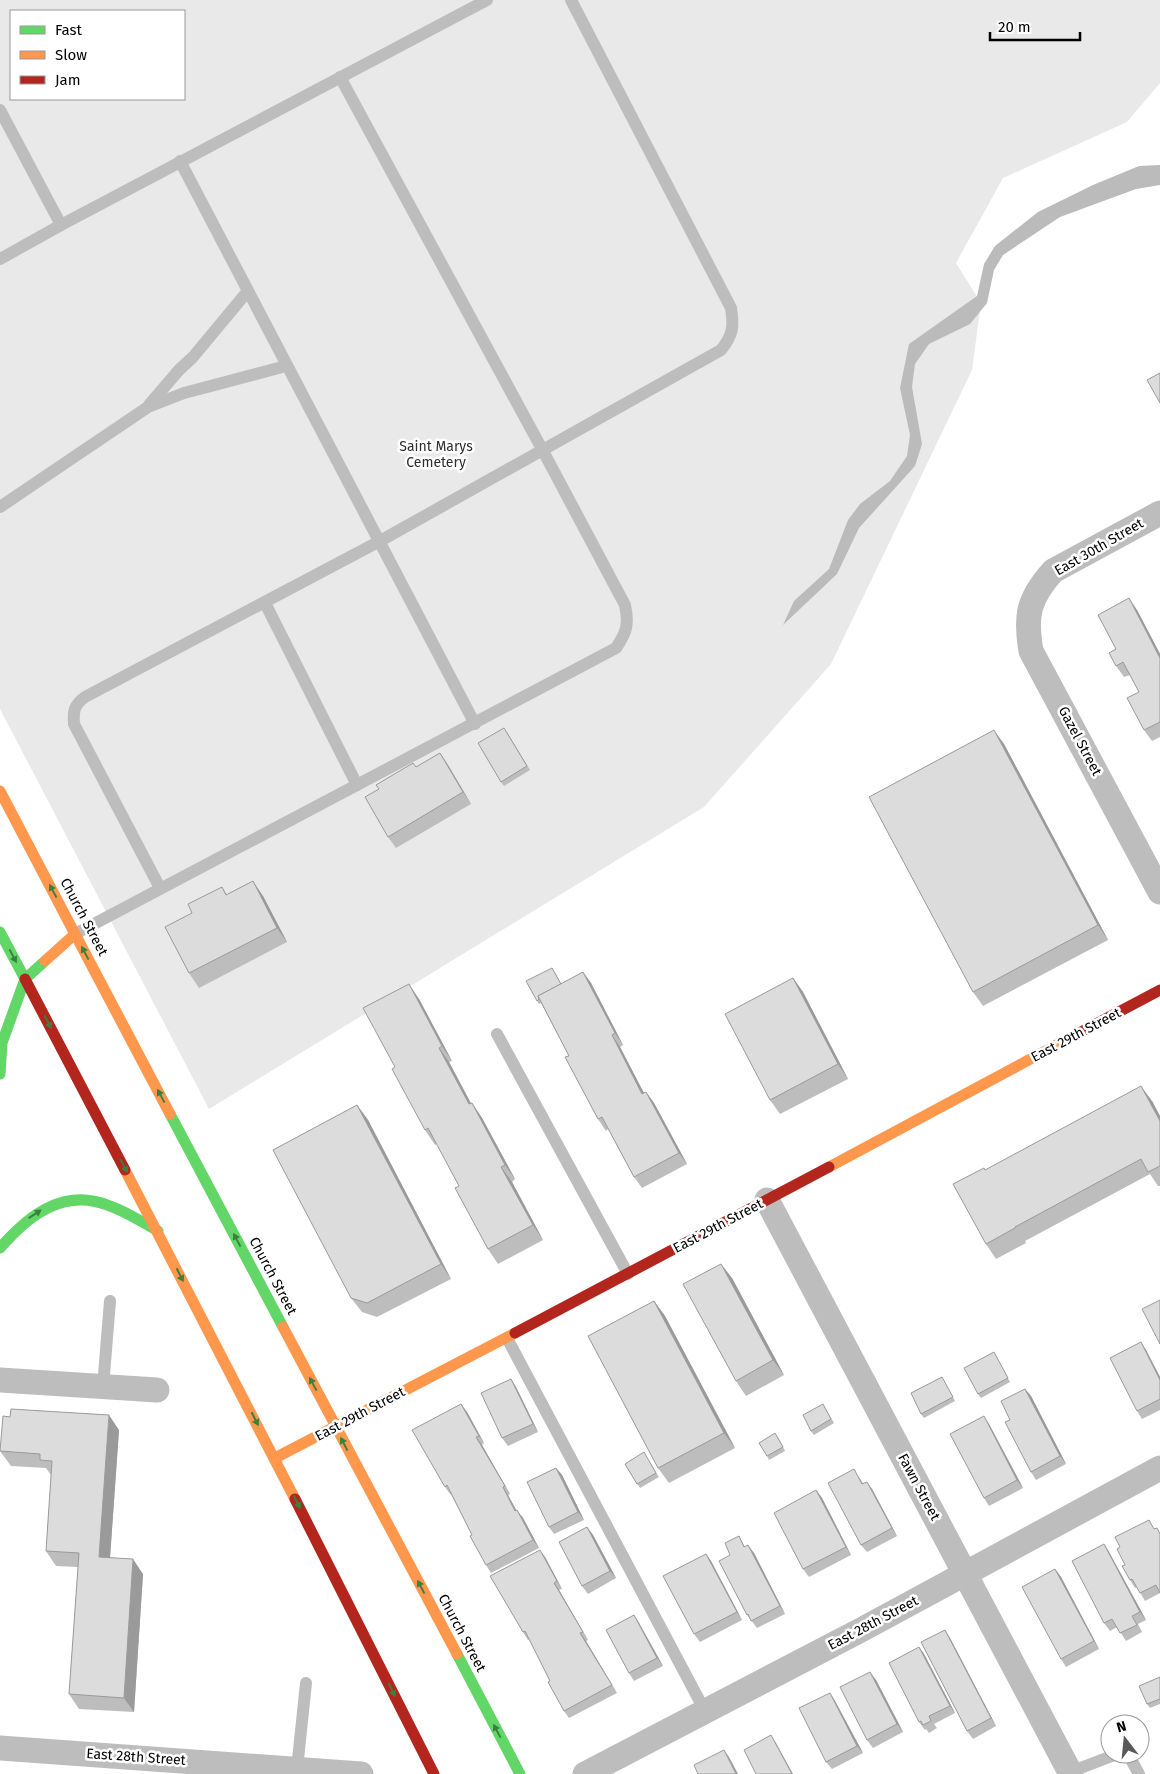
<svg xmlns="http://www.w3.org/2000/svg" width="1160" height="1774" viewBox="0 0 1160 1774" font-family="'Fira Sans',sans-serif">
<rect width="100%" height="100%" fill="#fff"/>
<path fill="#e9e9e9" fill-rule="evenodd" d="M0,0H1160V83L1127,122L1003,178L956,263L981,303L972,370L831,664L704,807L209,1109L0,709ZM11,11H184V99H11Z"/>
<path fill="#bbb" d="M1160,165V185L1136,189L1060,217L1003,255L994,270L987,303L970,324L929,344L915,364L912,387L922,444L915,466L859,528L837,574L783,625L794,601L829,569L848,520L860,504L890,481L907,456L910,435L900,388L909,344L977,296L984,264L995,246L1038,212L1093,185L1139,166Z"/>
<g fill="none" stroke-linecap="round" stroke-linejoin="round">
<g stroke="#bdbdbd" stroke-width="12">
<path d="M0,110L61,225L0,259"/>
<path d="M180,161L475,724"/>
<path d="M61,225L487,0"/>
<path d="M149,405L179,370L193,357L247,292"/>
<path d="M0,507L148,407L184,393L286,366"/>
<path d="M265,603L357,785"/>
<path d="M160,888L74,724C73,711 74,705 85,697L380,541L721,350C733,335 734,327 731,308L571,0"/>
<path d="M75,934L616,648C627,632 629,624 625,605L542,449L340,77"/>
<path d="M497,1034L628,1274"/>
<path d="M507,1338L705,1711"/>
<path d="M103,1387L110,1301"/>
<path d="M1128,1754L1139,1774"/>
<path d="M297,1769L306,1683"/>
<path d="M1070,1772L1117,1754"/>
</g>
<g stroke="#bdbdbd" stroke-width="25">
<path d="M1160,513L1053,571C1028,599 1025,616 1031,651L1160,892"/>
<path d="M767,1200L1071,1774"/>
<path d="M0,1380L157,1390"/>
<path d="M0,1748L361,1774"/>
<path d="M585,1774L861,1630L1160,1468"/>
</g>
<g stroke="#63d668" stroke-width="11">
<path d="M0,932L25,979"/>
<path d="M0,1074L2,1043L25,979L45,961"/>
<path d="M170,1114L283,1327"/>
<path d="M0,1248C29,1215 64,1187 110,1206C127,1212 142,1222 158,1231"/>
<path d="M457,1654L520,1774"/>
</g>
<g stroke="#ff974d" stroke-width="11">
<path d="M0,791L75,934L45,961"/>
<path d="M75,934L170,1114"/>
<path d="M829,1167L1079,1033"/>
<path d="M125,1170L295,1499"/>
<path d="M283,1327L457,1654"/>
<path d="M275,1458L515,1333"/>
</g>
<g stroke="#b3261e" stroke-width="11">
<path d="M25,979L125,1170"/>
<path d="M1079,1033L1160,990"/>
<path d="M515,1333L829,1167"/>
<path d="M295,1499L434,1774"/>
</g>
</g>
<g fill="#bdbdbd">
<path d="M1137,610L1160,654V737L1152,741L1144,730L1139,692L1130,675L1124,677L1116,666V649Z"/>
<path d="M507,732L530,770L504,786L501,782Z"/>
<path d="M1004,744L1108,940L983,1006L973,992Z"/>
<path d="M440,753L448,765L471,804L396,848L388,837L417,767Z"/>
<path d="M222,887L227,895L263,896L287,942L199,988L189,973L192,913Z"/>
<path d="M555,972L561,984L583,972L591,983L623,1045L620,1047L644,1093L646,1092L654,1103L687,1164L642,1188L634,1177L608,1129L606,1131L598,1119L569,1056L541,1003L539,1004L537,1001Z"/>
<path d="M793,978L803,992L848,1079L780,1114L770,1100Z"/>
<path d="M419,999L452,1061L449,1062L471,1103H472L482,1118L515,1179L512,1182L543,1240L498,1264L488,1249L459,1186L437,1144L435,1145L425,1130L395,1067Z"/>
<path d="M1152,1101L1160,1116V1186H1158L1150,1174L1025,1241L1026,1243L996,1259L986,1244L985,1170Z"/>
<path d="M357,1105L368,1120L451,1279L377,1317L362,1312L351,1298Z"/>
<path d="M732,1278L784,1375L746,1396L736,1381Z"/>
<path d="M654,1301L665,1316L735,1448L669,1483L658,1468Z"/>
<path d="M1141,1342L1146,1350L1160,1377V1410L1142,1419L1137,1411Z"/>
<path d="M996,1356L1010,1382L981,1398L978,1394Z"/>
<path d="M511,1379L516,1387L538,1432L508,1446L502,1438Z"/>
<path d="M944,1381L955,1401L924,1418L921,1414Z"/>
<path d="M1025,1389L1031,1396L1066,1464L1036,1480L1031,1472L1010,1420Z"/>
<path d="M461,1404L467,1412L484,1443L482,1445L510,1494L508,1495L516,1510L523,1518L539,1548L491,1573L486,1565L472,1535L451,1494H450L445,1487Z"/>
<path d="M823,1404L834,1423L814,1435L811,1431Z"/>
<path d="M989,1424L1023,1488L989,1506L984,1498Z"/>
<path d="M119,1430L110,1558L143,1574L134,1712L79,1709L69,1694L78,1567L56,1566L46,1551L51,1475L46,1468L11,1466L0,1451Z"/>
<path d="M778,1437L785,1451L769,1460L767,1456Z"/>
<path d="M646,1456L659,1477L640,1488L625,1464Z"/>
<path d="M556,1468L562,1475L584,1520L554,1534L549,1527Z"/>
<path d="M859,1477L863,1483L872,1489L897,1536L867,1552L861,1545Z"/>
<path d="M816,1490L822,1498L851,1555L809,1577L803,1569Z"/>
<path d="M587,1527L593,1535L616,1578L588,1594L582,1586Z"/>
<path d="M1157,1528L1160,1533V1593L1145,1601L1137,1587L1135,1588L1130,1580L1155,1529Z"/>
<path d="M739,1536L745,1547L754,1553L785,1614L757,1628L747,1615L730,1555Z"/>
<path d="M1104,1544L1109,1552L1146,1620L1138,1624L1142,1632L1126,1641L1117,1627L1110,1631L1104,1623Z"/>
<path d="M706,1554L711,1561L742,1620L700,1642L694,1634Z"/>
<path d="M545,1557L562,1589L559,1590L588,1640L586,1641L617,1693L569,1718L564,1711L530,1639L528,1640L523,1632Z"/>
<path d="M1055,1569L1061,1577L1099,1649L1066,1667L1061,1659Z"/>
<path d="M634,1615L639,1623L663,1666L634,1681L629,1673Z"/>
<path d="M950,1638L996,1726L973,1739L967,1731Z"/>
<path d="M919,1647L924,1654L955,1713L934,1724L937,1728L929,1733L926,1729L925,1730L919,1722Z"/>
<path d="M1160,1677V1704L1150,1708L1147,1704Z"/>
<path d="M876,1680L903,1732L873,1748L867,1740Z"/>
<path d="M830,1693L835,1701L863,1753L832,1769L826,1762Z"/>
</g>
<g fill="#9a9a9a">
<path d="M1129,598L1137,610L1160,654V658Z"/>
<path d="M994,730L1004,744L1108,940L1098,925Z"/>
<path d="M440,753L448,765L471,804L463,792Z"/>
<path d="M253,881L263,896L287,942L277,928Z"/>
<path d="M583,972L591,983L623,1045L615,1033Z"/>
<path d="M793,978L803,992L848,1079L838,1064Z"/>
<path d="M409,984L419,999L452,1061L442,1046Z"/>
<path d="M612,1035L620,1047L650,1105L642,1094Z"/>
<path d="M439,1048L449,1062L479,1119L469,1104Z"/>
<path d="M1141,1086L1152,1101L1160,1116V1121Z"/>
<path d="M646,1092L654,1103L687,1164L679,1153Z"/>
<path d="M472,1103L482,1118L515,1179L505,1165Z"/>
<path d="M357,1105L368,1120L451,1279L441,1264Z"/>
<path d="M501,1167L512,1182L543,1240L533,1225Z"/>
<path d="M721,1264L732,1278L784,1375L773,1360Z"/>
<path d="M654,1301L665,1316L735,1448L724,1433Z"/>
<path d="M1141,1342L1146,1350L1160,1377V1380Z"/>
<path d="M511,1379L516,1387L538,1432L533,1424Z"/>
<path d="M1025,1389L1031,1396L1066,1464L1060,1456Z"/>
<path d="M461,1404L467,1412L484,1443L479,1436Z"/>
<path d="M109,1415L119,1430L109,1572L99,1557Z"/>
<path d="M984,1416L989,1424L1023,1488L1017,1480Z"/>
<path d="M476,1437L482,1445L510,1494L505,1486Z"/>
<path d="M556,1468L562,1475L584,1520L578,1512Z"/>
<path d="M867,1482L872,1489L897,1536L892,1528Z"/>
<path d="M503,1487L508,1495L521,1519L515,1511Z"/>
<path d="M816,1490L822,1498L851,1555L846,1547Z"/>
<path d="M517,1510L523,1518L539,1548L533,1540Z"/>
<path d="M587,1527L593,1535L616,1578L610,1571Z"/>
<path d="M1104,1544L1109,1552L1146,1620L1140,1612Z"/>
<path d="M748,1545L754,1553L785,1614L780,1606Z"/>
<path d="M540,1550L545,1557L562,1589L557,1581Z"/>
<path d="M706,1554L711,1561L742,1620L737,1612Z"/>
<path d="M133,1559L143,1574L134,1712L124,1698Z"/>
<path d="M1055,1569L1061,1577L1099,1649L1094,1641Z"/>
<path d="M554,1583L559,1590L588,1640L583,1632Z"/>
<path d="M634,1615L639,1623L663,1666L657,1658Z"/>
<path d="M945,1630L950,1638L996,1726L991,1718Z"/>
<path d="M580,1633L586,1641L617,1693L612,1685Z"/>
<path d="M919,1647L924,1654L955,1713L950,1706Z"/>
<path d="M870,1672L876,1680L903,1732L897,1724Z"/>
<path d="M830,1693L835,1701L863,1753L857,1746Z"/>
<path d="M771,1735L776,1743L793,1774H792Z"/>
<path d="M724,1750L729,1757L738,1774H736Z"/>
</g>
<g fill="#dcdcdc" stroke="#9a9a9a">
<path d="M1160,373V403L1147,380Z"/>
<path d="M1129,598L1160,658V722L1144,730L1127,698L1139,692L1123,662L1116,666L1109,653L1116,649L1098,615Z"/>
<path d="M504,728L527,766L501,782L478,743Z"/>
<path d="M994,730L1098,925L973,992L869,797Z"/>
<path d="M440,753L463,792L388,837L365,797L379,789L376,785L413,763L416,767Z"/>
<path d="M253,881L277,928L189,973L165,927L192,913L188,904L222,887L226,895Z"/>
<path d="M552,968L561,984L538,996L539,999L537,1001L526,981Z"/>
<path d="M583,972L615,1033L612,1035L642,1094L646,1092L679,1153L634,1177L602,1117L598,1119L565,1057L569,1056L538,996Z"/>
<path d="M793,978L838,1064L770,1100L725,1014Z"/>
<path d="M409,984L442,1046L439,1048L469,1104L472,1103L505,1165L501,1167L533,1225L488,1249L455,1188L459,1186L428,1128L425,1130L392,1069L395,1067L363,1008Z"/>
<path d="M1141,1086L1160,1121V1166L1148,1172L1141,1159L1015,1227V1228L986,1244L953,1184L984,1168L985,1170Z"/>
<path d="M357,1105L441,1264L367,1303L351,1298L273,1150Z"/>
<path d="M721,1264L773,1360L736,1381L683,1284Z"/>
<path d="M1160,1300V1344L1142,1309Z"/>
<path d="M654,1301L724,1433L658,1468L588,1336Z"/>
<path d="M1141,1342L1160,1380V1399L1137,1411L1110,1358Z"/>
<path d="M994,1352L1008,1378L978,1394L964,1368Z"/>
<path d="M942,1377L953,1397L921,1414L911,1393Z"/>
<path d="M511,1379L533,1424L502,1438L481,1393Z"/>
<path d="M1025,1389L1060,1456L1031,1472L1005,1422L1010,1420L1001,1401Z"/>
<path d="M461,1404L479,1436L476,1437L505,1486L503,1487L515,1511L517,1510L533,1540L486,1565L470,1536L472,1535L447,1485L445,1487L412,1430Z"/>
<path d="M823,1404L831,1419L811,1431L803,1415Z"/>
<path d="M11,1409L109,1415L99,1557L133,1559L124,1698L69,1694L79,1553L46,1551L52,1461L40,1460V1454L0,1451L3,1416L10,1417Z"/>
<path d="M984,1416L1017,1480L984,1498L950,1434Z"/>
<path d="M775,1433L783,1447L767,1456L759,1443Z"/>
<path d="M644,1452L656,1473L637,1484L625,1464Z"/>
<path d="M556,1468L578,1512L549,1527L527,1482Z"/>
<path d="M854,1469L862,1484L867,1482L892,1528L861,1545L828,1483Z"/>
<path d="M816,1490L846,1547L803,1569L774,1513Z"/>
<path d="M1149,1520L1154,1529L1157,1528L1160,1534V1593L1156,1585L1140,1593L1132,1579L1130,1580L1122,1566L1125,1565L1117,1549L1120,1547L1115,1537Z"/>
<path d="M587,1527L610,1571L582,1586L559,1542Z"/>
<path d="M739,1536L744,1547L748,1545L780,1606L751,1621L748,1614L747,1615L719,1561L730,1555L725,1543Z"/>
<path d="M1104,1544L1140,1612L1132,1616L1137,1625L1120,1633L1112,1619L1104,1623L1072,1561Z"/>
<path d="M540,1550L557,1581L554,1583L583,1632L580,1633L612,1685L564,1711L548,1682L550,1681L525,1631L523,1632L490,1576Z"/>
<path d="M706,1554L737,1612L694,1634L663,1576Z"/>
<path d="M1055,1569L1094,1641L1061,1659L1022,1587Z"/>
<path d="M634,1615L657,1658L629,1673L606,1630Z"/>
<path d="M945,1630L991,1718L967,1731L921,1642Z"/>
<path d="M919,1647L950,1706L929,1716L931,1721L923,1725L921,1721L919,1722L889,1663Z"/>
<path d="M870,1672L897,1724L867,1740L840,1687Z"/>
<path d="M1160,1677V1699L1147,1704L1139,1686Z"/>
<path d="M830,1693L857,1746L826,1762L799,1708Z"/>
<path d="M771,1735L792,1774H756L744,1750Z"/>
<path d="M724,1750L736,1774H698L694,1765Z"/>
</g>
<defs><path id="oneway-solid" d="M-6-.8H1V-3.2L6.5 0L1 3.2V.8H-6Z" transform="scale(1.25)"/></defs>
<g fill="#3b803e">
<use href="#oneway-solid" transform="translate(53 891) rotate(-118)"/>
<use href="#oneway-solid" transform="translate(85 953) rotate(-118)"/>
<use href="#oneway-solid" transform="translate(13 956) rotate(62)"/>
<use href="#oneway-solid" transform="translate(48 1022) rotate(62)"/>
<use href="#oneway-solid" transform="translate(161 1096) rotate(-118)"/>
<use href="#oneway-solid" transform="translate(124 1166) rotate(62)"/>
<use href="#oneway-solid" transform="translate(35 1214) rotate(-33)"/>
<use href="#oneway-solid" transform="translate(237 1240) rotate(-118)"/>
<use href="#oneway-solid" transform="translate(180 1275) rotate(63)"/>
<use href="#oneway-solid" transform="translate(313 1384) rotate(-118)"/>
<use href="#oneway-solid" transform="translate(255 1419) rotate(63)"/>
<use href="#oneway-solid" transform="translate(344 1444) rotate(-118)"/>
<use href="#oneway-solid" transform="translate(297 1502) rotate(63)"/>
<use href="#oneway-solid" transform="translate(421 1587) rotate(-118)"/>
<use href="#oneway-solid" transform="translate(392 1690) rotate(63)"/>
<use href="#oneway-solid" transform="translate(497 1731) rotate(-118)"/>
</g>
<g text-anchor="middle" dominant-baseline="central" stroke-width="5" stroke-linejoin="round" paint-order="stroke">
<g font-size="14" fill="#2e2e2e" stroke="#fff">
<text x="436" y="446">Saint Marys<tspan x="436" dy="16">Cemetery</tspan></text>
</g>
<g font-size="14" fill="#000" stroke="#fff">
<text transform="translate(1099 547) rotate(-30)">East 30th Street</text>
<text transform="translate(1080 741) rotate(62)">Gazel Street</text>
<text transform="translate(84 917) rotate(62)">Church Street</text>
<text transform="translate(1076 1035) rotate(-28)">East 29th Street</text>
<text transform="translate(718 1226) rotate(-28)">East 29th Street</text>
<text transform="translate(273 1276) rotate(62)">Church Street</text>
<text transform="translate(360 1414) rotate(-28)">East 29th Street</text>
<text transform="translate(919 1487) rotate(62)">Fawn Street</text>
<text transform="translate(873 1623) rotate(-28)">East 28th Street</text>
<text transform="translate(462 1633) rotate(62)">Church Street</text>
<text transform="translate(136 1757) rotate(4)">East 28th Street</text>
</g>
</g>
<rect x="10" y="10" width="175" height="90" fill="#ffffff" stroke="#999999"/>
<rect x="20" y="26" width="25" height="8" fill="#63d668" stroke="#999999"/>
<text x="55" y="35" font-size="15" fill="#000000">Fast</text>
<rect x="20" y="51" width="25" height="8" fill="#ff974d" stroke="#999999"/>
<text x="55" y="60" font-size="15" fill="#000000">Slow</text>
<rect x="20" y="76" width="25" height="8" fill="#b3261e" stroke="#999999"/>
<text x="55" y="85" font-size="15" fill="#000000">Jam</text>
<g transform="translate(1125 1739) rotate(344)"><circle r="24" fill="#ffffff" stroke="#999999"/>
<path d="M0-4L9 19L0 12L-9 19Z" fill="#595959"/>
<text y="-8" font-size="14" font-weight="bold" text-anchor="middle" fill="#000000">N</text>
</g>
<path d="M990 32v8h90v-8" fill="none" stroke="#000000" stroke-width="2.5"/>
<text x="998" y="32" font-size="15" fill="#000000" stroke="#ffffff" stroke-width="4" paint-order="stroke">20 m</text>
</svg>
